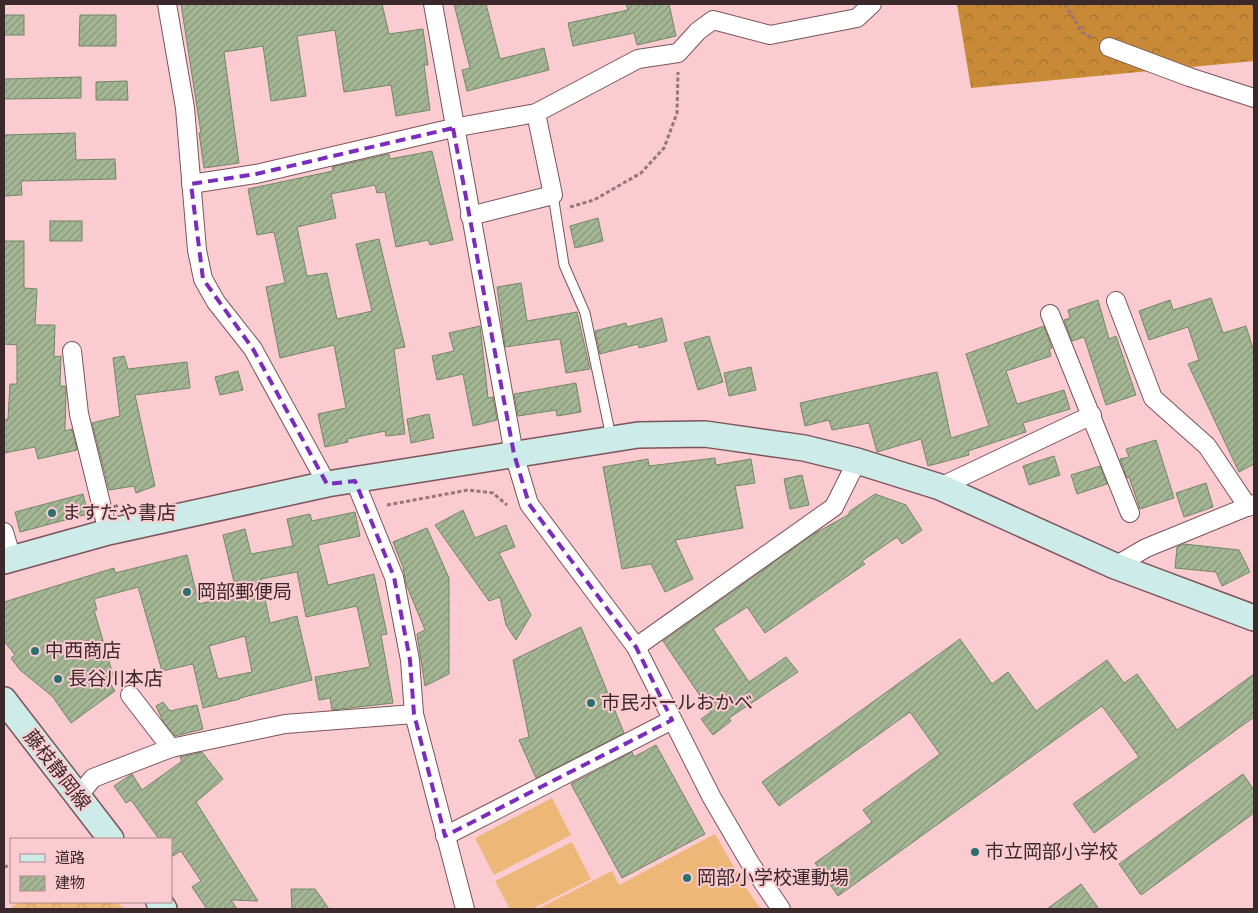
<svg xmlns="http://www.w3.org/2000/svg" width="1258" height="913" viewBox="0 0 1258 913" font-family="Karla,'Noto Sans JP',sans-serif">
<defs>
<pattern id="forest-crowns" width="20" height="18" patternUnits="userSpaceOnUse" patternTransform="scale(1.25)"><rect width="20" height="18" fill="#c88a36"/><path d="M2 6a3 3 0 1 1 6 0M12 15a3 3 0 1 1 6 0" fill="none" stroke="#a3712e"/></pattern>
<pattern id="park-crowns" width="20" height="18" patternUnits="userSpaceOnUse" patternTransform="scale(1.25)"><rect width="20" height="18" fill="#ecb777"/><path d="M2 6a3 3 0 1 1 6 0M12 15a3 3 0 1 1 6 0" fill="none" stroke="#cb9d67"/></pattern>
<pattern id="building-hatch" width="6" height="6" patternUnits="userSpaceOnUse" patternTransform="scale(1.25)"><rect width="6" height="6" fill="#a4b794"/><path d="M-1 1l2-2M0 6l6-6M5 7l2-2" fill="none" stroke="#879579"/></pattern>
</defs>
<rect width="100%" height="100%" fill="#facbd1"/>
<path fill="url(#forest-crowns)" d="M957,4H1254V61L971,88Z"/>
<path fill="url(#park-crowns)" d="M20,902H117L124,909H12L11,907Z"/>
<g fill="#ecb777">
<path d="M552,798L571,835L494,875L475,838Z"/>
<path d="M715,834L746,888L761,909H538L612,871L619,885Z"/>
<path d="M572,842L591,879L532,909H510L495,881Z"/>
</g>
<g fill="url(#building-hatch)" stroke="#758765" fill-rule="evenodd">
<path d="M181,4H382L389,34L423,29L428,65H424L430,110L396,116L391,85L344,92L335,30L297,36L306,96L271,101L263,46L224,52L239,163L204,168L199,133H201Z"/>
<path d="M454,4H486L500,59L544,48L549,70L467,91L462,70L470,68Z"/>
<path d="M626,4H669L676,36L637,45L634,33L573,46L568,23L628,10Z"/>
<rect x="4" y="15" width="20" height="20"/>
<path d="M80,15H116V46H79Z"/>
<path d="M81,77V98L4,99V79Z"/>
<path d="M127,81L128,100H96V82Z"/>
<path d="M75,133L76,160L115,159L116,179L21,181L22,195L4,196V135Z"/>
<path d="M432,151L453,240L430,245L428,240L396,247L385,192L377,193L375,185L331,194L336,218L297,227L307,276L327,273L337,319L372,311L356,244L379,239L405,347L394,349L405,434L386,436L385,431L347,439L348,442L325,447L318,414L346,408L334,345L280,358L266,287L285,283L274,232L257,235L248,189L333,171L332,167L389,154L390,159Z"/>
<path d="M598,218L603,241L575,248L570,226Z"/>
<rect x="50" y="221" width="32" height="20"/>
<path d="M4,241H24V288L37,289L35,325H55L54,357L61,356L60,386H65L66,392L65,431L72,429L77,450L38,459L35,447L4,453V420L8,419L10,384H17V345L4,344Z"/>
<path d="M521,283L527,321L577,312L590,369L566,373L560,339L505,347L497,287Z"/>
<path d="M1211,298L1223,333L1246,326L1254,352V464L1239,472L1188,364L1199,360L1188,327L1149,340L1139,311L1170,300L1173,310Z"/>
<path d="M1098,300L1109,339L1116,336L1136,395L1106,405L1084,337L1072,341L1064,320L1070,318L1068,310Z"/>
<path d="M662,318L667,341L639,348L638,344L600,354L595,331L626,323L627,327Z"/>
<path d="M480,326L488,398L493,397L497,420L473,426L463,374L437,380L432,356L454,351L449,333Z"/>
<path d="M1044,326L1052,348L1049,349L1051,356L1006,371L1017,404L1064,390L1070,409L1023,423L1026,432L968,451L969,455L928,466L921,439L877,452L869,423L832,430L829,420L805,426L800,403L937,372L951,438L989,426L966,354Z"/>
<path d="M709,336L723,382L698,390L684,343Z"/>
<path d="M124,356L128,369L187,362L190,388L135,395L155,486L136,493L134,486L109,490L92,423L120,416L113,358Z"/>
<path d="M751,367L756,390L729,396L724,373Z"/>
<path d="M238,371L243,390L220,395L215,377Z"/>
<path d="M576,383L581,412L557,416L556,410L518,416L514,394Z"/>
<path d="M429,414L434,438L411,443L407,419Z"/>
<path d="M1156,440L1174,498L1140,509L1129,477L1127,478L1120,459L1129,457L1126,449Z"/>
<path d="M1054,456L1060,475L1029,485L1023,466Z"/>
<path d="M715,458L716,465L751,459L755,483L735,486L743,528L675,540L693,579L665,592L651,564L622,569L603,467L648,459L649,466Z"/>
<path d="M1100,466L1107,484L1077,494L1071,475Z"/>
<path d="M802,475L809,505L790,509L784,479Z"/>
<path d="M1206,483L1213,507L1184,517L1176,493Z"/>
<path d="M83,494L88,514L20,532L15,512Z"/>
<path d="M875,494L906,505L922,530L902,544L897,537L862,561L865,564L765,633L747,607L713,629L749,682L786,657L798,672L729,718L731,721L713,735L701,719L711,712L663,641L812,535L848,515L850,511Z"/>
<path d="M463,510L475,538L506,525L515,547L499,553L531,615L516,640L506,625L500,597L489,601L435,525Z"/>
<path d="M355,512L360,536L318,545L328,585L374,574L387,634L381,635L393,703L332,710L330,698L319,700L315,677L370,667L357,606L306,617L297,572L261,579L270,623L297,616L312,680L240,698V699L203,708L193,664L162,671L138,587L94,599L97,610H94L113,675L106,677L115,691L71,723L52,696L20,670L11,658L15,655L4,641V602L114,568L115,573L187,555L199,604L237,595L223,535L245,529L251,554L293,546L287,519L310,514L312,521ZM245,636L252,672L218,679L209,646Z"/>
<path d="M427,528L449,578V674L425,686L417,634L425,630L406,584L403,567L393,542Z"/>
<path d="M1184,544L1239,550L1250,572L1222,586L1216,572L1175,568L1177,547Z"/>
<path d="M581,627L624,733L536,778L519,740L529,737L513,660Z"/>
<path d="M960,639L992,684L1008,672L1036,711L1107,660L1124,683L1137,674L1177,730L1254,674V717L1094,833L1073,804L1139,757L1102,706L838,896L815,863L872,822L863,810L940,754L910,712L779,806L762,782Z"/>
<path d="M163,702L170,711L197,705L203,729L175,736L163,721L156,706Z"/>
<path d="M656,745L705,834L622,878L571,784L632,752L634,757Z"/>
<path d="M202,752L223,779L196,802L258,901L231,900L237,909H207L192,887L201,881L181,851L171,857V839H159L131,800L126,803L114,786L132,774L142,790L182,761L180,757Z"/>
<path d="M1243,774L1254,790V813L1141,895L1119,864Z"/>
<path d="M1081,884L1099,909H1047Z"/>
<path d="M291,889H315L329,909H292Z"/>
</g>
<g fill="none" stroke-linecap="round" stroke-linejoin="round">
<defs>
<path id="lane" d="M553,195L564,265L585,313L611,437"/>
<g id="street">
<path d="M167,4L185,108L197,250L203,279L216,302L253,349L327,484"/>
<path d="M433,4L514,454L529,504L636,647L712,798L750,863L781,909"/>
<path d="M1109,47L1189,77L1254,98"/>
<path d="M191,184L256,174L453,128L536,113L638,59L678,53L698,31L713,20L770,35L857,18L872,4"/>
<path d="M470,216L553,195L536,113"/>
<path d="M1116,301L1153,398L1207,446L1248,507"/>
<path d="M1050,314L1130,513"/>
<path d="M72,351L79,414L108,532"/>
<path d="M355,481L394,577L410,660L414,714L465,909"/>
<path d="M940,487L1092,415"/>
<path d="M4,532L12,559"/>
<path d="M1115,566L1146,548L1254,504"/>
<path d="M636,647L834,507L857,461"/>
<path d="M130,695L171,748L285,724L414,714"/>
<path d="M78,796L93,778L171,748"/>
<path d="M445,836L672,720"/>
</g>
<g id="secondary">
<path d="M4,561L108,532L327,484L638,435L705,434L804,448L857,461L940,487L1115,566L1254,618"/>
<path d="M4,700L111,839"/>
<path d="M159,902L164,909"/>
</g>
</defs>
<use href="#lane" stroke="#7c5459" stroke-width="11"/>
<use href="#street" stroke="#7c5459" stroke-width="20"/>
<use href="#secondary" stroke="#7c5459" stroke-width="28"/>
<g stroke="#96767a" stroke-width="3" stroke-dasharray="4 2.5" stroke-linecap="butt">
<path d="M1065,4L1082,32L1092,38"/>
<path d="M570,207L594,200L641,173L664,148L677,113L678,72"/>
<path d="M387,505L468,490L493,493L507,505"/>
<path d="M4,867L11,865"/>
</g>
<use href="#lane" stroke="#fff" stroke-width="9"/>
<use href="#street" stroke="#fff" stroke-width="18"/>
<use href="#secondary" stroke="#ccebe9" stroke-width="25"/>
</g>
<path fill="none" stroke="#7b2cbf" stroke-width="4" stroke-dasharray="10 6" stroke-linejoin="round" d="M453,128L514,454L529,504L636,647L672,720L445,836L414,714L410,660L394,577L355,481L327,484L253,349L203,279L191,184L256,174Z"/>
<g fill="#28716e" stroke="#facbd1" stroke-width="2">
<circle cx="52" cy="513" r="5"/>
<circle cx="187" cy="592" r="5"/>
<circle cx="35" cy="651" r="5"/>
<circle cx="58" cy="679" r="5"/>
<circle cx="591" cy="703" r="5"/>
<circle cx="975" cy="852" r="5"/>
<circle cx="687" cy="878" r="5"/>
</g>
<g text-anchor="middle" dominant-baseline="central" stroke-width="4" stroke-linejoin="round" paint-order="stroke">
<g font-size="19" fill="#3a282a" stroke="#facbd1" text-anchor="start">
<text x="62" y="513">ますだや書店</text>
<text x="197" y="592">岡部郵便局</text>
<text x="45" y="651">中西商店</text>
<text x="68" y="679">長谷川本店</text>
<text x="601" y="703">市民ホールおかべ</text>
<text x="985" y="852">市立岡部小学校</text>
<text x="697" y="878">岡部小学校運動場</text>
</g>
<g font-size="19" fill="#3a282a" stroke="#facbd1">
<text transform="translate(57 770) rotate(52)">藤枝静岡線</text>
</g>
</g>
<rect width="1258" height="913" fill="none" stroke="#3a282a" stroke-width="10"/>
<rect x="10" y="838" width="162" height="65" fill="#facbd1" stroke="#ad8a8e"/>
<rect x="20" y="854" width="25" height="8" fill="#ccebe9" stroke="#ad8a8e"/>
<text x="55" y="863" font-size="15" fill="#3a282a">道路</text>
<rect x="20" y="876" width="25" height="15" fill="url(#building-hatch)" stroke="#ad8a8e"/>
<text x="55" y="888" font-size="15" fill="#3a282a">建物</text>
</svg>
